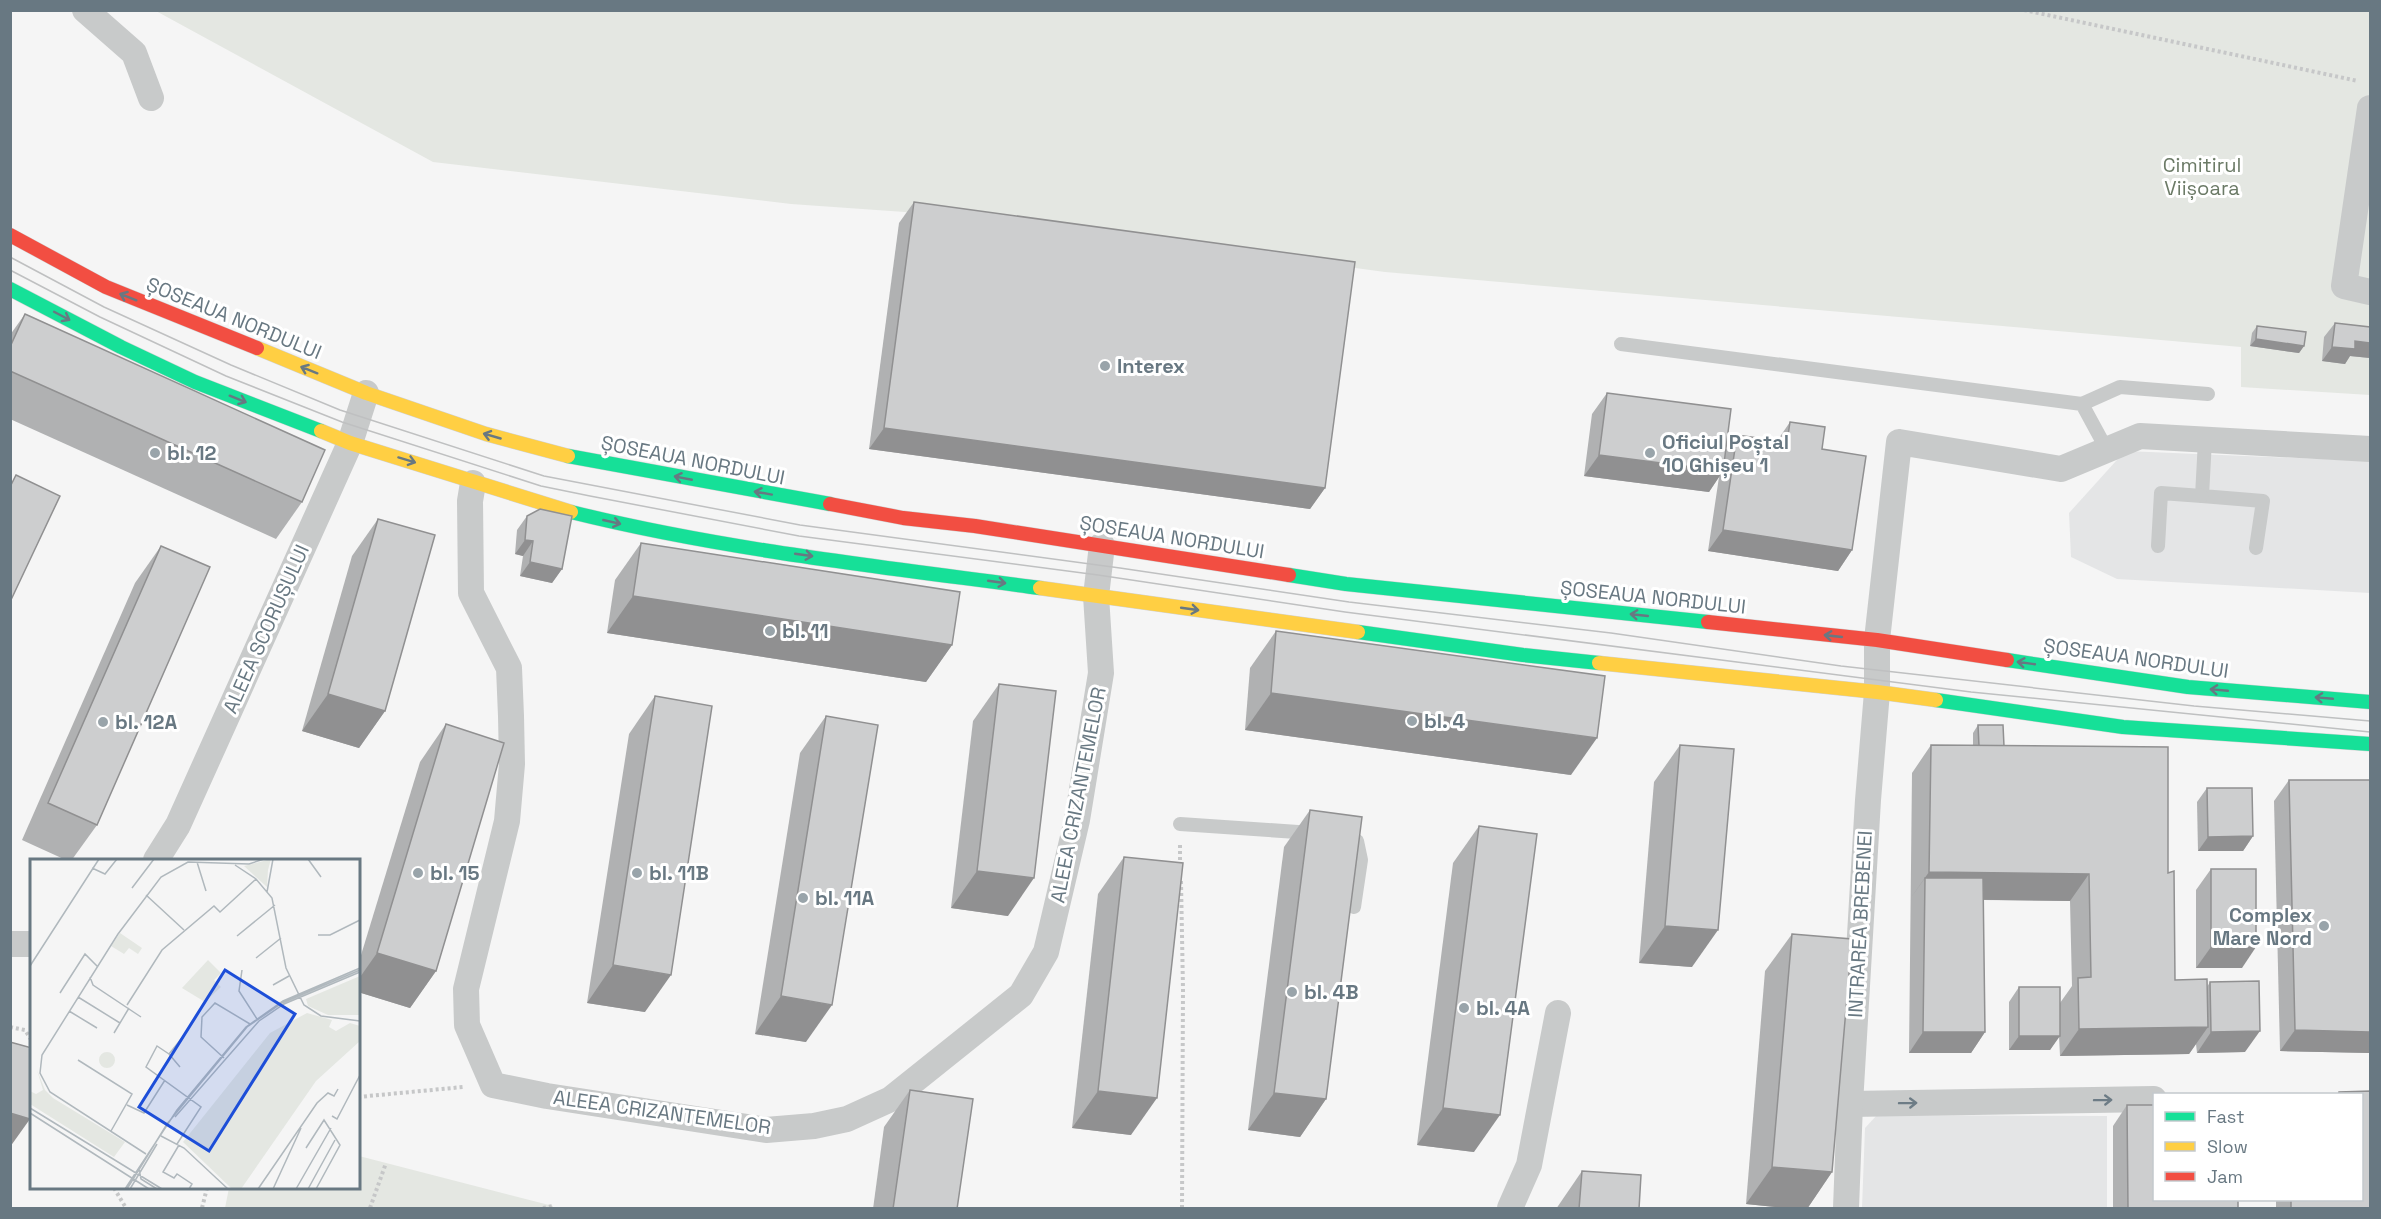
<svg xmlns="http://www.w3.org/2000/svg" width="2381" height="1219" viewBox="0 0 2381 1219" font-family="'Space Grotesk',sans-serif">
<rect width="100%" height="100%" fill="#f5f5f5"/>
<g fill="#e4e5e6">
<path d="M2125,451L2370,461V593L2117,579L2071,557L2069,513Z"/>
<path d="M1877,1115L2107,1116V1208H1862L1865,1128Z"/>
</g>
<g fill="#e4e7e2">
<path d="M156,11H2370V395L2241,387V347L1385,272L976,217L791,204L433,162Z"/>
<path d="M359,1156L553,1206V1208H225L229,1188H358Z"/>
</g>
<g fill="none" stroke-linecap="round" stroke-linejoin="round">
<defs>
<g id="fast">
<path d="M10,289L121,347L195,382L321,431"/>
<path d="M568,456L830,504"/>
<path d="M571,512C724,550 883,567 1040,588"/>
<path d="M1289,575L1346,584L1708,622"/>
<path d="M1358,632L1523,655L1599,663"/>
<path d="M2007,660L2188,687L2370,702"/>
<path d="M1936,700L2123,727L2370,744"/>
</g>
<g id="slow">
<path d="M257,348L366,393L486,434L568,456"/>
<path d="M321,431L350,443L571,512"/>
<path d="M1040,588L1358,632"/>
<path d="M1599,663L1877,692L1936,700"/>
</g>
<g id="jam">
<path d="M10,235L106,287L257,348"/>
<path d="M830,504L903,518L975,526L1289,575"/>
<path d="M1708,622L1877,640L2007,660"/>
</g>
</defs>
<use href="#fast" stroke="#d1d2d3" stroke-width="15"/>
<use href="#slow" stroke="#d1d2d3" stroke-width="15"/>
<use href="#jam" stroke="#d1d2d3" stroke-width="15"/>
<g stroke="#c6c7c8" stroke-width="4" stroke-dasharray="3 3" stroke-linecap="butt">
<path d="M2024,10L2358,81"/>
<path d="M1180,845V868"/>
<path d="M1181,881L1183,989L1182,1208"/>
<path d="M10,1027L25,1030L32,1041"/>
<path d="M358,1097L463,1087"/>
<path d="M114,1188L126,1208"/>
<path d="M202,1208L207,1188"/>
<path d="M370,1208L386,1163"/>
<path d="M543,1208L553,1206V1208"/>
</g>
<g stroke="#c8caca" stroke-width="14">
<path d="M1621,344L2082,404L2107,450"/>
<path d="M2082,404L2120,387L2208,394"/>
<path d="M2205,440L2202,496L2263,501L2256,548"/>
<path d="M2158,546L2161,493L2202,496"/>
<path d="M1180,824L1312,833"/>
<path d="M1348,837L1357,841L1361,860L1354,907"/>
</g>
<g stroke="#c8caca" stroke-width="26">
<path d="M85,10L134,53L151,98"/>
<path d="M2370,108L2344,286L2370,292"/>
<path d="M473,483L470,501L471,593L509,668L511,716L512,764L507,821L466,989L467,1025L493,1085L547,1096L766,1130L814,1126L847,1119L891,1099L1021,995L1046,952L1077,820L1101,673L1096,596L1102,545"/>
<path d="M156,860L178,825L350,443L366,393"/>
<path d="M10,944H32"/>
<path d="M1850,1104L2154,1099"/>
<path d="M1510,1208L1529,1165L1558,1013"/>
<path d="M1846,1208L1850,1104L1868,800L1877,692V640L1899,442L2061,469L2140,436L2370,449"/>
</g>
<use href="#fast" stroke="#16e098" stroke-width="14"/>
<use href="#slow" stroke="#ffcf43" stroke-width="14"/>
<use href="#jam" stroke="#f24e42" stroke-width="14"/>
<g stroke="#bfc0c1" stroke-width="1.5">
<path d="M10,257L104,307L231,365L340,410L544,476L800,525L1120,568L1349,602L1611,633L1841,666L2194,706L2370,721"/>
<path d="M10,270L100,317L226,376L342,422L541,486L590,496L799,536L1098,575L1345,612L1971,692L2370,732"/>
</g>
</g>
<g fill="#b0b1b2">
<path d="M914,202L1325,488L1310,509L869,449L899,223Z"/>
<path d="M25,314L302,502L276,539L10,419V335Z"/>
<path d="M2335,323L2370,327V358L2350,356L2345,364L2322,361L2324,337Z"/>
<path d="M2257,326L2304,346L2299,353L2250,346L2252,333Z"/>
<path d="M1607,393L1726,450L1737,435L1777,441L1790,422L1822,449L1852,550L1838,571L1708,551L1719,477L1709,492L1584,476L1592,414Z"/>
<path d="M527,516L562,569L552,583L520,576L523,556L515,554L517,530Z"/>
<path d="M378,519L385,711L359,748L302,731L352,556Z"/>
<path d="M641,543L952,645L926,682L607,633L615,580Z"/>
<path d="M161,546L97,825L71,861H68L22,840L135,583Z"/>
<path d="M1276,631L1571,775L1245,730L1250,668Z"/>
<path d="M999,684L1008,916L951,908L973,721Z"/>
<path d="M655,696L645,1012L587,1003L629,734Z"/>
<path d="M826,716L806,1042L755,1034L800,753Z"/>
<path d="M446,724L436,971L410,1008L358,992V965L420,762Z"/>
<path d="M1978,725L2168,873L2175,980L2207,987L2210,982L2245,1052L2197,1053L2196,1044L2189,1054L2060,1056L2059,1036L2050,1050H2009V1002L2019,987L2060,1003L2072,986L2070,901L1983,900L1985,1032L1971,1053H1909L1912,773L1931,745L1973,746V733Z"/>
<path d="M1680,745L1692,967L1639,963L1654,782Z"/>
<path d="M2289,780L2370,1053L2280,1051L2274,801Z"/>
<path d="M2207,788L2253,836L2243,851H2198L2197,802Z"/>
<path d="M1310,810L1326,1099L1300,1137L1248,1130L1284,847Z"/>
<path d="M1479,826L1474,1152L1417,1145L1453,863Z"/>
<path d="M1124,857L1131,1135L1072,1128L1098,894Z"/>
<path d="M2211,869L2242,968H2196V890Z"/>
<path d="M1792,934L1832,1172L1807,1209H1793L1746,1204L1765,971Z"/>
<path d="M910,1090L957,1209H873L884,1127Z"/>
<path d="M2370,1091V1209H2276V1200H2361V1095H2337L2339,1092Z"/>
<path d="M2127,1105L2238,1209H2113V1126Z"/>
<path d="M1582,1171L1639,1209H1556Z"/>
</g>
<g fill="#909091">
<path d="M2256,339L2304,346L2299,353L2250,346Z"/>
<path d="M2355,341L2370,343V358L2350,356L2345,364L2322,361L2332,347Z"/>
<path d="M884,428L1325,488L1310,509L869,449Z"/>
<path d="M1599,455L1723,471L1709,492L1584,476Z"/>
<path d="M1723,530L1852,550L1838,571L1708,551Z"/>
<path d="M525,540L533,541L523,556L515,554Z"/>
<path d="M530,562L562,569L552,583L520,576Z"/>
<path d="M633,596L952,645L926,682L607,633Z"/>
<path d="M1271,693L1597,738L1571,775L1245,730Z"/>
<path d="M328,694L385,711L359,748L302,731Z"/>
<path d="M2253,836L2243,851H2198L2208,837Z"/>
<path d="M977,871L1034,878L1008,916L951,908Z"/>
<path d="M1929,872L2089,874L2070,901L1925,899V878L1910,899Z"/>
<path d="M1665,926L1718,930L1692,967L1639,963Z"/>
<path d="M2211,947H2256L2242,968H2196Z"/>
<path d="M377,953L436,971L410,1008L358,992V980Z"/>
<path d="M613,965L671,975L645,1012L587,1003Z"/>
<path d="M781,996L832,1005L806,1042L755,1034Z"/>
<path d="M2208,1027L2189,1054L2060,1056L2079,1029Z"/>
<path d="M2295,1030L2370,1032V1053L2280,1051Z"/>
<path d="M2260,1031L2245,1052L2197,1053L2211,1032Z"/>
<path d="M1923,1032H1985L1971,1053H1909Z"/>
<path d="M2019,1036H2060L2050,1050H2009Z"/>
<path d="M1098,1091L1157,1098L1131,1135L1072,1128Z"/>
<path d="M1274,1093L1326,1099L1300,1137L1248,1130Z"/>
<path d="M1443,1108L1500,1115L1474,1152L1417,1145Z"/>
<path d="M10,1113L30,1119L10,1147Z"/>
<path d="M1772,1167L1832,1172L1807,1209H1793L1746,1204Z"/>
</g>
<g fill="#cdcecf" stroke="#909091" stroke-width="1.5">
<path d="M914,202L1355,262L1325,488L884,428Z"/>
<path d="M25,314L325,450L302,502L10,371V347Z"/>
<path d="M2335,323L2370,327V343L2355,341V349L2332,347Z"/>
<path d="M2257,326L2306,332L2304,346L2256,339Z"/>
<path d="M1607,393L1731,409L1723,471L1599,455Z"/>
<path d="M1790,422L1825,427L1822,449L1866,456L1852,550L1723,530L1737,435L1787,442Z"/>
<path d="M16,475L60,496L10,602V487Z"/>
<path d="M540,509L572,516L562,569L530,562L533,541L525,540L527,516Z"/>
<path d="M378,519L435,535L385,711L328,694Z"/>
<path d="M641,543L960,592L952,645L633,596Z"/>
<path d="M161,546L210,567L97,825L48,803Z"/>
<path d="M1276,631L1605,676L1597,738L1271,693Z"/>
<path d="M999,684L1056,691L1034,878L977,871Z"/>
<path d="M655,696L712,706L671,975L613,965Z"/>
<path d="M826,716L878,725L832,1005L781,996Z"/>
<path d="M446,724L504,743L436,971L377,953Z"/>
<path d="M1978,725H2003L2004,746H1979Z"/>
<path d="M1680,745L1734,749L1718,930L1665,926Z"/>
<path d="M1931,745L2168,747V873L2174,871L2175,980L2207,979L2208,1027L2079,1029L2078,978L2091,977L2089,874L1929,872Z"/>
<path d="M2289,780H2370V1032L2295,1030Z"/>
<path d="M2207,788H2252L2253,836L2208,837Z"/>
<path d="M1310,810L1362,817L1326,1099L1274,1093Z"/>
<path d="M1479,826L1537,834L1500,1115L1443,1108Z"/>
<path d="M1124,857L1183,863L1157,1098L1098,1091Z"/>
<rect x="2211" y="869" width="45" height="78"/>
<path d="M1925,878H1983L1985,1032H1923Z"/>
<path d="M1792,934L1852,939L1832,1172L1772,1167Z"/>
<path d="M2259,981L2260,1031L2211,1032L2210,982Z"/>
<rect x="2019" y="987" width="41" height="49"/>
<path d="M10,1042L32,1048V1115L30,1119L10,1113Z"/>
<path d="M910,1090L973,1099L957,1209H893Z"/>
<path d="M2370,1091V1209H2291V1200H2361V1095H2339V1092Z"/>
<path d="M2127,1105H2154V1200H2238V1209H2128Z"/>
<path d="M1582,1171L1641,1175L1639,1209H1579Z"/>
</g>
<defs><path id="oneway-shaft" d="M-6 0H5M1.5-3L5.5 0L1.5 3" fill="none" stroke-width="1.6" stroke-linecap="round" stroke-linejoin="round" transform="scale(1.5)"/></defs>
<g stroke="#687882">
<use href="#oneway-shaft" transform="translate(128 297) rotate(-158)"/>
<use href="#oneway-shaft" transform="translate(62 316) rotate(28)"/>
<use href="#oneway-shaft" transform="translate(309 370) rotate(-158)"/>
<use href="#oneway-shaft" transform="translate(238 399) rotate(22)"/>
<use href="#oneway-shaft" transform="translate(492 436) rotate(-164)"/>
<use href="#oneway-shaft" transform="translate(407 460) rotate(17)"/>
<use href="#oneway-shaft" transform="translate(683 478) rotate(-169)"/>
<use href="#oneway-shaft" transform="translate(763 493) rotate(-170)"/>
<use href="#oneway-shaft" transform="translate(612 522) rotate(13)"/>
<use href="#oneway-shaft" transform="translate(804 555) rotate(8)"/>
<use href="#oneway-shaft" transform="translate(997 582) rotate(8)"/>
<use href="#oneway-shaft" transform="translate(1190 609) rotate(8)"/>
<use href="#oneway-shaft" transform="translate(1639 615) rotate(-174)"/>
<use href="#oneway-shaft" transform="translate(1833 636) rotate(-174)"/>
<use href="#oneway-shaft" transform="translate(2026 663) rotate(-172)"/>
<use href="#oneway-shaft" transform="translate(2219 690) rotate(-175)"/>
<use href="#oneway-shaft" transform="translate(2324 698) rotate(-175)"/>
</g>
<g stroke="#6d7c86">
<use href="#oneway-shaft" transform="translate(2103 1100) rotate(-1)"/>
<use href="#oneway-shaft" transform="translate(1908 1103) rotate(-1)"/>
</g>
<g fill="#99a4aa" stroke="#fff" stroke-width="2">
<circle cx="1105" cy="366" r="6"/>
<circle cx="155" cy="453" r="6"/>
<circle cx="1650" cy="453" r="6"/>
<circle cx="770" cy="631" r="6"/>
<circle cx="1412" cy="721" r="6"/>
<circle cx="103" cy="722" r="6"/>
<circle cx="418" cy="873" r="6"/>
<circle cx="637" cy="873" r="6"/>
<circle cx="803" cy="898" r="6"/>
<circle cx="2324" cy="926" r="6"/>
<circle cx="1292" cy="992" r="6"/>
<circle cx="1464" cy="1008" r="6"/>
</g>
<g text-anchor="middle" dominant-baseline="central" stroke-width="6" stroke-linejoin="round" paint-order="stroke">
<g font-size="20" fill="#6b7a66" stroke="#fff">
<text x="2202" y="165">Cimitirul<tspan x="2202" dy="23">Viișoara</tspan></text>
</g>
<g font-size="20" fill="#687882" stroke="#fff">
<text transform="translate(234 318) rotate(22)">ȘOSEAUA NORDULUI</text>
<text transform="translate(693 460) rotate(11)">ȘOSEAUA NORDULUI</text>
<text transform="translate(1172 537) rotate(9)">ȘOSEAUA NORDULUI</text>
<text transform="translate(1653 597) rotate(6)">ȘOSEAUA NORDULUI</text>
<text transform="translate(266 629) rotate(-66)">ALEEA SCORUȘULUI</text>
<text transform="translate(2136 658) rotate(8)">ȘOSEAUA NORDULUI</text>
<text transform="translate(1078 795) rotate(-79)">ALEEA CRIZANTEMELOR</text>
<text transform="translate(1860 924) rotate(-87)">INTRAREA BREBENEI</text>
<text transform="translate(662 1112) rotate(8)">ALEEA CRIZANTEMELOR</text>
</g>
<g font-size="20" font-weight="bold" fill="#687882" stroke="#fff" text-anchor="start">
<text x="1117" y="366">Interex</text>
<text x="1662" y="442">Oficiul Poștal<tspan x="1662" dy="23">10 Ghișeu 1</tspan></text>
<text x="167" y="453">bl. 12</text>
<text x="782" y="631">bl. 11</text>
<text x="1424" y="721">bl. 4</text>
<text x="115" y="722">bl. 12A</text>
<text x="430" y="873">bl. 15</text>
<text x="649" y="873">bl. 11B</text>
<text x="815" y="898">bl. 11A</text>
<text x="2312" y="915" text-anchor="end">Complex<tspan x="2312" dy="23">Mare Nord</tspan></text>
<text x="1304" y="992">bl. 4B</text>
<text x="1476" y="1008">bl. 4A</text>
</g>
</g>
<g transform="translate(30 859)">
<rect width="330" height="330" fill="#f5f5f5"/>
<path d="M241,0L238,11L237,28L214,7ZM90,74L112,89L108,95L99,89L94,95L81,87ZM178,101L191,114L184,121L191,128L175,143L152,129ZM330,117V156H298L278,147L276,140ZM277,154L302,161L299,168L306,172L320,164L330,167V182L286,222L211,330L201,329L153,283L240,174ZM69 201a8 8 0 1 1 16 0a8 8 0 1 1-16 0ZM7,211L15,231L23,239L95,283L84,298L0,245V232L6,235L13,231Z" fill="#e4e7e2"/>
<path fill="none" stroke="#b0b8bd" stroke-width="1.5" d="M278,0L291,18M167,3L176,32M205,6L226,20L242,39L256,109L274,146L291,157L330,162M62,9L75,15L87,0M102,29L124,0M237,33L243,0M116,36L154,71M288,76H300L330,61M207,77L245,46M226,99L251,79M0,107L69,0M212,111L209,132L227,160M60,118L63,126L111,158M243,126L259,117M30,134L55,95L67,107M48,138L90,164M97,146L132,91L184,47L190,53L226,20M39,152L67,169M84,174L99,149M139,195L127,187L116,208L171,248L147,285M194,199L171,178L172,158L185,144L220,165M48,201L102,235L81,272M150,208L139,195L152,179M97,246L114,254L135,221M0,249L132,330M0,254L119,330M302,257L307,260L330,216M145,258L229,162L254,145L330,113M131,277L154,289L198,330M149,286L133,313L144,319L147,315L162,325L159,330M276,289L294,261L310,286L286,330M116,295L20,233L10,214L12,196L88,75L131,18L158,3L219,5L234,0M109,310L111,320L127,330M95,330L147,251L216,168L253,142L330,109M97,330L137,265L217,168L252,144L330,111M100,330L127,285M228,330L287,244L298,234L304,237L308,230M243,330L271,269M266,330L301,269M278,330L305,281"/>
<path fill="#1d4ed8" fill-opacity="0.15" stroke="#1d4ed8" stroke-width="3" d="M195,111L265,155L179,292L109,248Z"/>
<rect width="330" height="330" fill="none" stroke="#687882" stroke-width="3"/>
</g>
<rect width="2381" height="1219" fill="none" stroke="#687882" stroke-width="24"/>
<rect x="2153" y="1093" width="210" height="108" fill="#ffffff" stroke="#c3c9cd" stroke-width="1.5"/>
<rect x="2165" y="1112" width="30" height="9" fill="#16e098" stroke="#c3c9cd" stroke-width="1.5"/>
<text x="2207" y="1123" font-size="18" fill="#687882">Fast</text>
<rect x="2165" y="1142" width="30" height="9" fill="#ffcf43" stroke="#c3c9cd" stroke-width="1.5"/>
<text x="2207" y="1153" font-size="18" fill="#687882">Slow</text>
<rect x="2165" y="1172" width="30" height="9" fill="#f24e42" stroke="#c3c9cd" stroke-width="1.5"/>
<text x="2207" y="1183" font-size="18" fill="#687882">Jam</text>
</svg>
